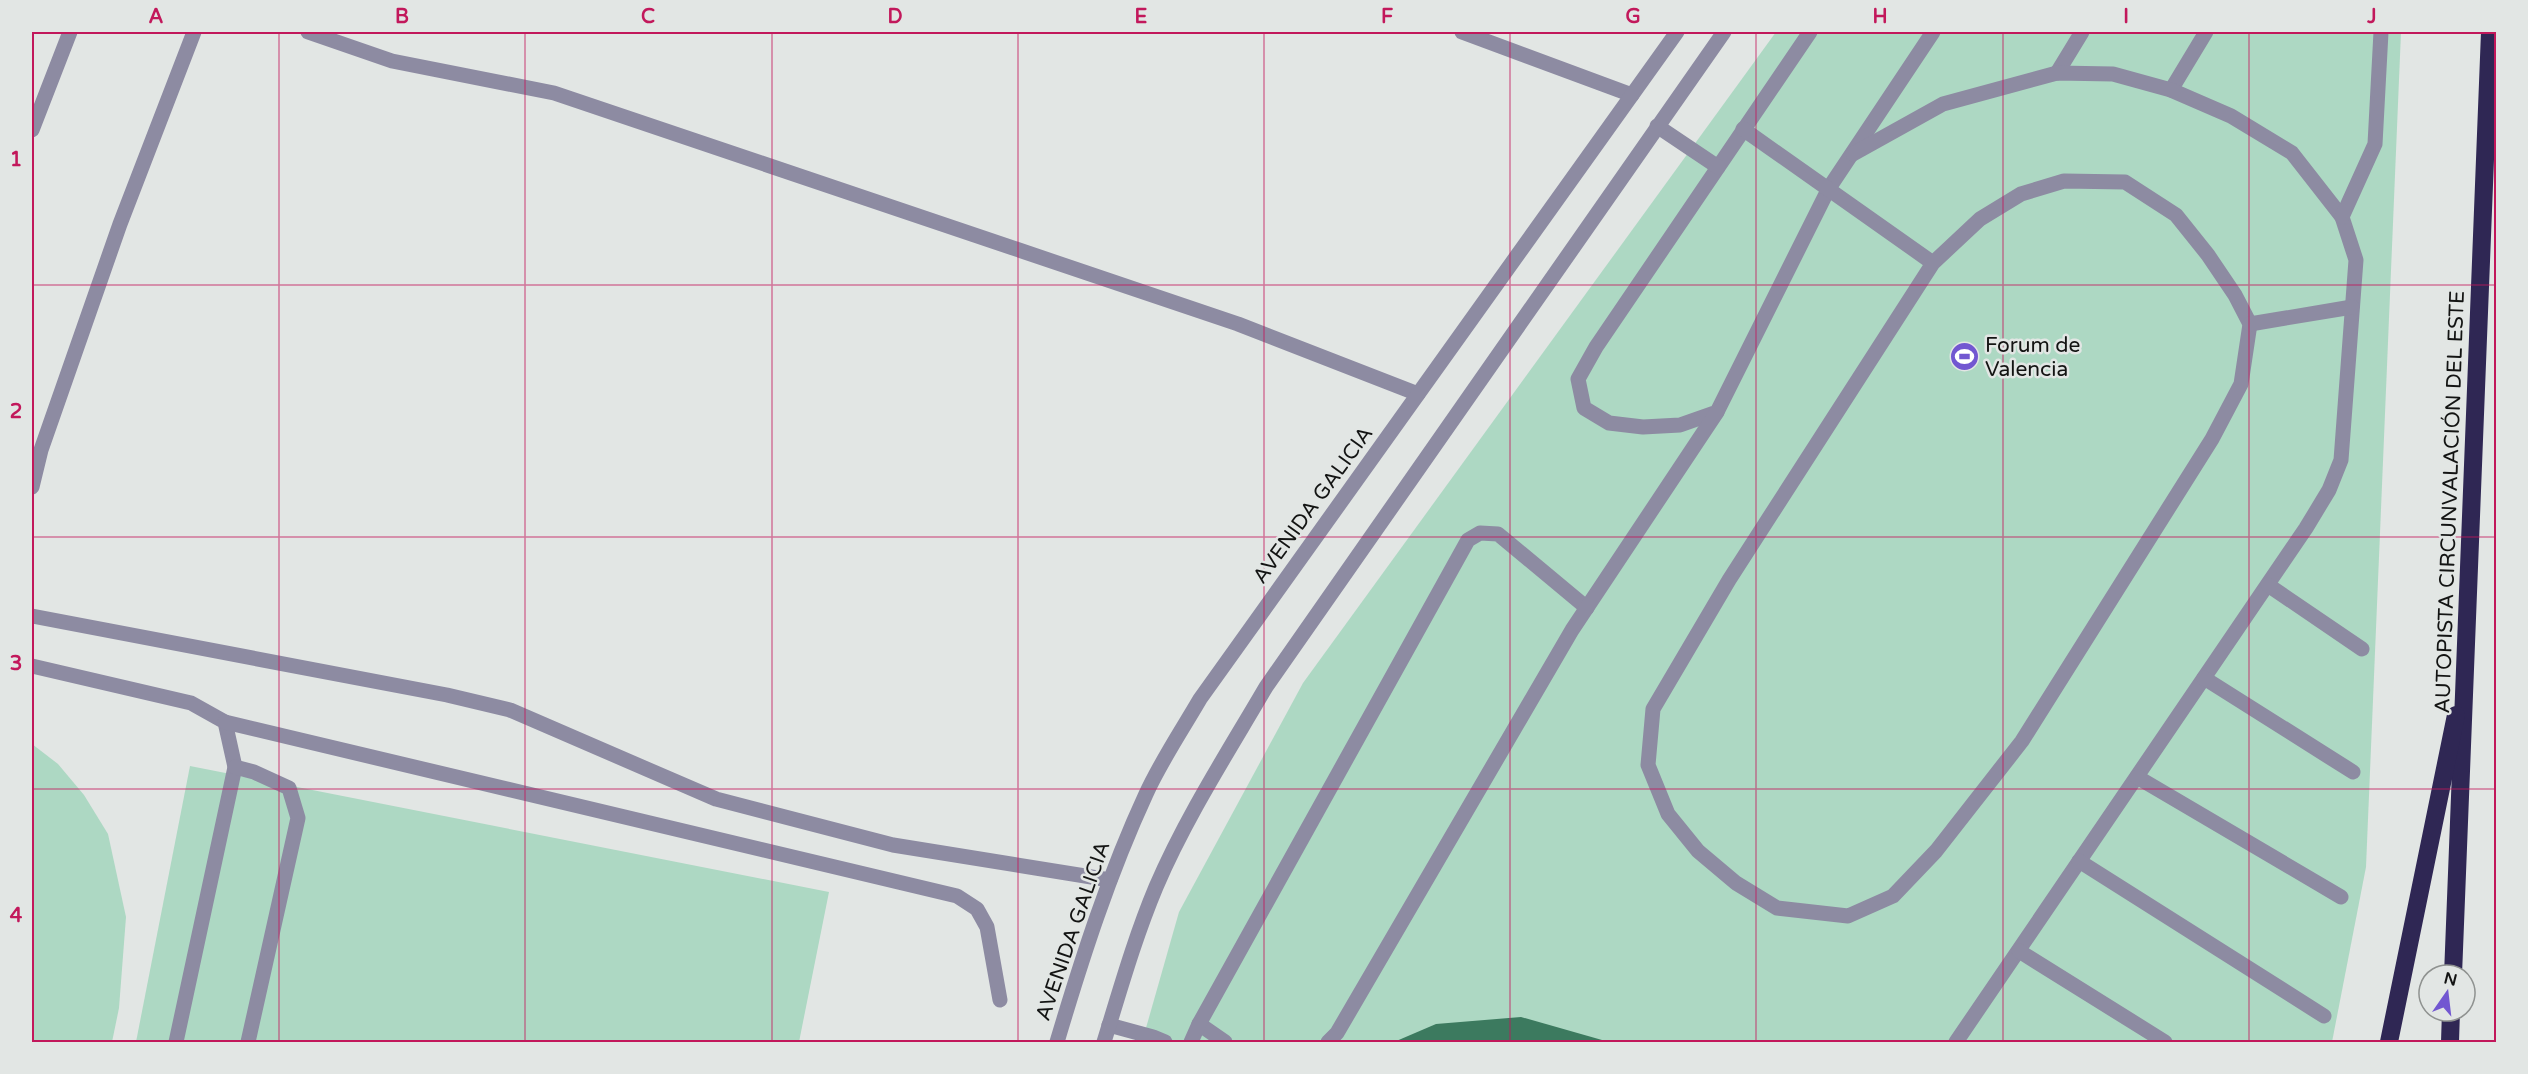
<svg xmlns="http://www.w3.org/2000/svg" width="2528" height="1074" viewBox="0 0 2528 1074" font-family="'Varela Round',sans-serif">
<rect width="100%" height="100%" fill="#e2e6e4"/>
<g fill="#add8c3">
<path d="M1776,32H2401L2366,867L2332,1042H1142L1179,912L1303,683Z"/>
<path d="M32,744L58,764L84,795L108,834L126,917L119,1008L112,1042H32Z"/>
<path d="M190,766L829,892L799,1042H136Z"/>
</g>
<path fill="#3c7a5f" d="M1521,1017L1609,1042H1394L1436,1024Z"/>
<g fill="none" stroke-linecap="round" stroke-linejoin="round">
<g stroke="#8d8ba2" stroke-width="15">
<path d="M1810,32L1596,347L1578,379L1584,408L1609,423L1643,427L1680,425L1717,412L1829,188L1933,32"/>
<path d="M2057,73L2082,32"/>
<path d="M2171,90L2206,32"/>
<path d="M1657,126L1718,167"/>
<path d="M1743,129L1933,263L1980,219L2021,194L2064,181L2125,182L2176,215L2208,255L2235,295L2250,324L2241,384L2212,439L2022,741L1936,851L1893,896L1848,916L1777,908L1736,883L1698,851L1668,814L1648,765L1653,709L1729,580L1933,263"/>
<path d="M1853,154L1943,104L2057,73L2113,74L2171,90L2231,116L2292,153L2342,217L2356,260L2341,460L2329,490L2306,528L1956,1042"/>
<path d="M2342,217L2375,144L2381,32"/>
<path d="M2250,324L2352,307"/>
<path d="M2268,585L2362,649"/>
<path d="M32,666L191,703L225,722L235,767L176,1042"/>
<path d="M2204,678L2353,772"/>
<path d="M225,722L957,896L977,909L987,927L1000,1000"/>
<path d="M235,767L254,772L289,788L298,818L248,1042"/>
<path d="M2137,777L2341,897"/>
<path d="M2079,861L2324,1016"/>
<path d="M2019,951L2165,1042"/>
<path d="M1199,1024L1225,1042"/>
<path d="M1109,1025L1153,1037L1165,1042"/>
<path d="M1191,1042L1199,1024L1468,540L1480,533L1498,534L1587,608"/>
<path d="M1328,1042L1337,1033L1572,630L1717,412"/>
</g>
<g stroke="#8d8ba2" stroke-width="15">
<path d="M308,32L392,61L554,93L1238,324L1418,394"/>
<path d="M1462,32L1632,95"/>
<path d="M32,130L70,32"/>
<path d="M32,487L41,450L120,224L194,32"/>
<path d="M32,616L447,695L510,710L716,799L893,845L1110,880"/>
<path d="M1057,1042C1082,958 1109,874 1146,794C1161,761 1182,730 1200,699L1677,32"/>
<path d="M1104,1042C1120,990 1135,937 1156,887C1186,817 1228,752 1266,687L1724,32"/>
</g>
<g stroke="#2f2754" stroke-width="18">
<path d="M2453,975L2490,32"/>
<path d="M2389,1042L2456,715"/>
<path d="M2450,1042L2451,1011"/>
</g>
</g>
<path fill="none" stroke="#c2185b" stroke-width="1.5" stroke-opacity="0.55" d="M279,32V1042M525,32V1042M772,32V1042M1018,32V1042M1264,32V1042M1510,32V1042M1756,32V1042M2003,32V1042M2249,32V1042M32,285H2496M32,537H2496M32,789H2496"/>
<defs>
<symbol id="stadium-disc" viewBox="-11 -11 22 22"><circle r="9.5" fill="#7257d1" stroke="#e2e6e4"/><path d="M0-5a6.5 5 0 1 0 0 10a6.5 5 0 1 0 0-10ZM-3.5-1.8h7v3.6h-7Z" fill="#fff"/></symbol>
</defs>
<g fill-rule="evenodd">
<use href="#stadium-disc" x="1948" y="340" width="33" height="33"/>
</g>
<g text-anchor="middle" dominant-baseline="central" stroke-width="5" stroke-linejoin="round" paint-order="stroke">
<g font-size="21" fill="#131413" stroke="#e2e6e4" text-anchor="start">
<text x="1985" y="345">Forum de<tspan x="1985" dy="24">Valencia</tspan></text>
</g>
<g font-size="21" fill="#131413" stroke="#e2e6e4">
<text transform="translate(2450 502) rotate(-88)">AUTOPISTA CIRCUNVALACIÓN DEL ESTE</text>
<text transform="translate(1313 505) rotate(-54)">AVENIDA GALICIA</text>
<text transform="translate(1073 931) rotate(-71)">AVENIDA GALICIA</text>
</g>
</g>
<rect width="2528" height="1074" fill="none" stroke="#e2e6e4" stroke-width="66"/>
<g transform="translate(2447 993) rotate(14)"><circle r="28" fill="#e2e6e4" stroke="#8f9290" stroke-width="1.5"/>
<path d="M0-4.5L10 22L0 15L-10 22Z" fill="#7257d1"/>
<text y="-9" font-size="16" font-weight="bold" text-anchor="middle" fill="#131413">N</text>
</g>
<rect x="33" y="33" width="2462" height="1008" fill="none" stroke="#c2185b" stroke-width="2"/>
<g font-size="20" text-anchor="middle" font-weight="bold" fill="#c2185b">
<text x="156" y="23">A</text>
<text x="402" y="23">B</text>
<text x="648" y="23">C</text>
<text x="895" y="23">D</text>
<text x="1141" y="23">E</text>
<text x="1387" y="23">F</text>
<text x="1633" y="23">G</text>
<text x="1880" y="23">H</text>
<text x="2126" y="23">I</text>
<text x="2372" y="23">J</text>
<text x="16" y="166">1</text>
<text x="16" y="418">2</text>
<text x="16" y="670">3</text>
<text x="16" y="922">4</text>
</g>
</svg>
